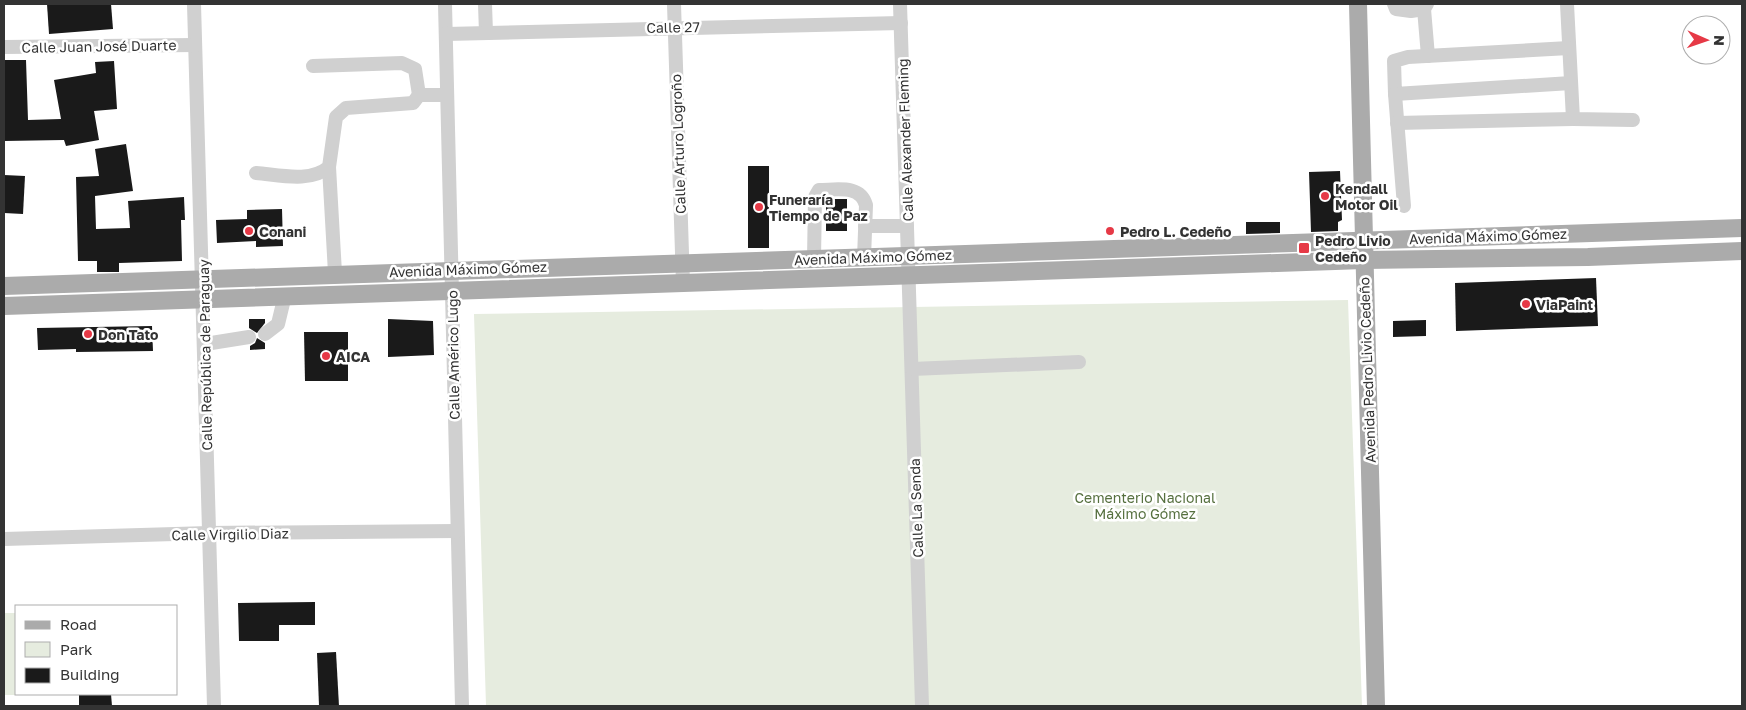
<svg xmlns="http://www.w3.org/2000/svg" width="1746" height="710" viewBox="0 0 1746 710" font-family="'Golos Text',sans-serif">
<rect width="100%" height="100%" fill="#fff"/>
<g fill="#e6ecdf">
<path d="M1348,300L1362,706H486L474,314Z"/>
<path d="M4,613H16V694L65,695H4Z"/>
</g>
<g fill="#1a1a1a">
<path d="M47,4H111L113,29L49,34Z"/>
<path d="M4,60H26L28,120L61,119L54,80L96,73L95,62L114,61L117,109L94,111L99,140L66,146L64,140L4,141Z"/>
<path d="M126,144L133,191L95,196L96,229L130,228L128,201L184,197L185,220H181L182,261L119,263V272H97V261H78L76,177L99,176L95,149Z"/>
<rect x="748" y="166" width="21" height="82"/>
<path d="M1340,171L1342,220L1338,222V231L1311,232L1309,172Z"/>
<path d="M4,175L25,176L23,214L4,213Z"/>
<rect x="826" y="199" width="21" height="32"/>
<path d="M282,209L283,246L256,247V241L217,243L216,220L247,219V210Z"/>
<path d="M1246,222H1280V233L1246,234Z"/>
<path d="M1596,278L1598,326L1456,331L1455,283Z"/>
<path d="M249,319H265V323L257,333L249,328Z"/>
<path d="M388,319L433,321L434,355L388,357Z"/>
<path d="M1426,320V336L1393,337V321Z"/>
<path d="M152,326L153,351L76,352V349L38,350L37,328Z"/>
<path d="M304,332H348V381H305Z"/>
<path d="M257,338L265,343V349L250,350V346L255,343Z"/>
<path d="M315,602V625H279V641H239L238,603Z"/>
<path d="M336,652L339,706H319L317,653Z"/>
<path d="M79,694H111L112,706H79Z"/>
</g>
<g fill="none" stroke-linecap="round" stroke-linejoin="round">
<g stroke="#d0d0d0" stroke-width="14">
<path d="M194,4L214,706"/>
<path d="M445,4L462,706"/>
<path d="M485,4L486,33"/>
<path d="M674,4L683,284"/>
<path d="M900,4L922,706"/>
<path d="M1394,4L1396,9L1411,11L1424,9L1427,4"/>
<path d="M1567,4L1573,119L1633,120"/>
<path d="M1424,9L1428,56"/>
<path d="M446,34L901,23"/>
<path d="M4,47L195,45"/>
<path d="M1569,48L1408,57L1394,61L1395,94L1571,83"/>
<path d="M313,66L402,63L415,69L419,95"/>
<path d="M1395,94L1404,206"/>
<path d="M1397,123L1573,119"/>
<path d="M329,167L335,273"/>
<path d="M256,173C280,175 310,183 329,167L336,117L346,108L413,103L419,95H447"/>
<path d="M865,226H907"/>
<path d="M814,259L815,197L819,190C836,190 860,184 866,205L864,258"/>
<path d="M265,334L278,324L285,295"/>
<path d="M205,344L249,337"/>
<path d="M912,369L1079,362"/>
<path d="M4,539L209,533L457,531"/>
</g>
<g stroke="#ababab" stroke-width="18">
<path d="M1358,4L1376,706"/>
<path d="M4,286L1742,228"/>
<path d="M4,306L1364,260L1588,257L1742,251"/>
</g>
</g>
<g fill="#e63946" stroke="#fff" stroke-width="2">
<circle cx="1325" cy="196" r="5"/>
<circle cx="759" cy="207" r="5"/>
<circle cx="249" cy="231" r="5"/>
<circle cx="1110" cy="231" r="5"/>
<rect x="1298" y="242" width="12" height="12" rx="2.5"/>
<circle cx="1526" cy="304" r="5"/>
<circle cx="88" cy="334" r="5"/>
<circle cx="326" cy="356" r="5"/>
</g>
<g text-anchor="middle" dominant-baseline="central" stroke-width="5" stroke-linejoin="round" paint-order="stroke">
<g font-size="14" fill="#333" stroke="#fff">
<text transform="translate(673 27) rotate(-1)">Calle 27</text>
<text transform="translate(99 46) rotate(-1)">Calle Juan José Duarte</text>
<text transform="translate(905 140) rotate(-92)">Calle Alexander Fleming</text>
<text transform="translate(678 144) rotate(-92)">Calle Arturo Logroño</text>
<text transform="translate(1488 236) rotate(-2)">Avenida Máximo Gómez</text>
<text transform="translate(873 257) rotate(-2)">Avenida Máximo Gómez</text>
<text transform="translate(468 269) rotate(-2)">Avenida Máximo Gómez</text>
<text transform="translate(205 355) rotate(-91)">Calle República de Paraguay</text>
<text transform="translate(453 355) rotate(-91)">Calle Américo Lugo</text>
<text transform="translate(1367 370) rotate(-92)">Avenida Pedro Livio Cedeño</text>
<text transform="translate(916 508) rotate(-92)">Calle La Senda</text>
<text transform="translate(230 534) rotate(-1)">Calle Virgilio Diaz</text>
</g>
<g font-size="14" font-weight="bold" fill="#333" stroke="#fff" text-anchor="start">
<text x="1335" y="188">Kendall<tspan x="1335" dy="16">Motor Oil</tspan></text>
<text x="769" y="199">Funeraría<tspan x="769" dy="16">Tiempo de Paz</tspan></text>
<text x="259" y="231">Conani</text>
<text x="1120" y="231">Pedro L. Cedeño</text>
<text x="1315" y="240">Pedro Livio<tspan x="1315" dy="16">Cedeño</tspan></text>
<text x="1536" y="304">ViaPaint</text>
<text x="98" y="334">Don Tato</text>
<text x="336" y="356">AICA</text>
</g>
<g font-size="14" fill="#56703f" stroke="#fff">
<text x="1145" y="497">Cementerio Nacional<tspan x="1145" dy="16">Máximo Gómez</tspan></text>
</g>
</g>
<rect width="1746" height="710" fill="none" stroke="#333333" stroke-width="10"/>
<rect x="15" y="605" width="162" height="90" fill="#ffffff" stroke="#adadad"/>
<rect x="25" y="621" width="25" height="8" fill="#ababab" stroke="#adadad"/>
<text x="60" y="630" font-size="15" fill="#333333">Road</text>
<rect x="25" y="642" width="25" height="15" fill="#e6ecdf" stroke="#adadad"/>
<text x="60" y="655" font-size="15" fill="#333333">Park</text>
<rect x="25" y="668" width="25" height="15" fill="#1a1a1a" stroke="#adadad"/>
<text x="60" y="680" font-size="15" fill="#333333">Building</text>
<g transform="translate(1706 40) rotate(92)"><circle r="24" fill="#ffffff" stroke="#adadad"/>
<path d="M0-4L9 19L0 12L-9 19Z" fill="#e63946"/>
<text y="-8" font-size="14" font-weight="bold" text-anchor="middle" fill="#333333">N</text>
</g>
</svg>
